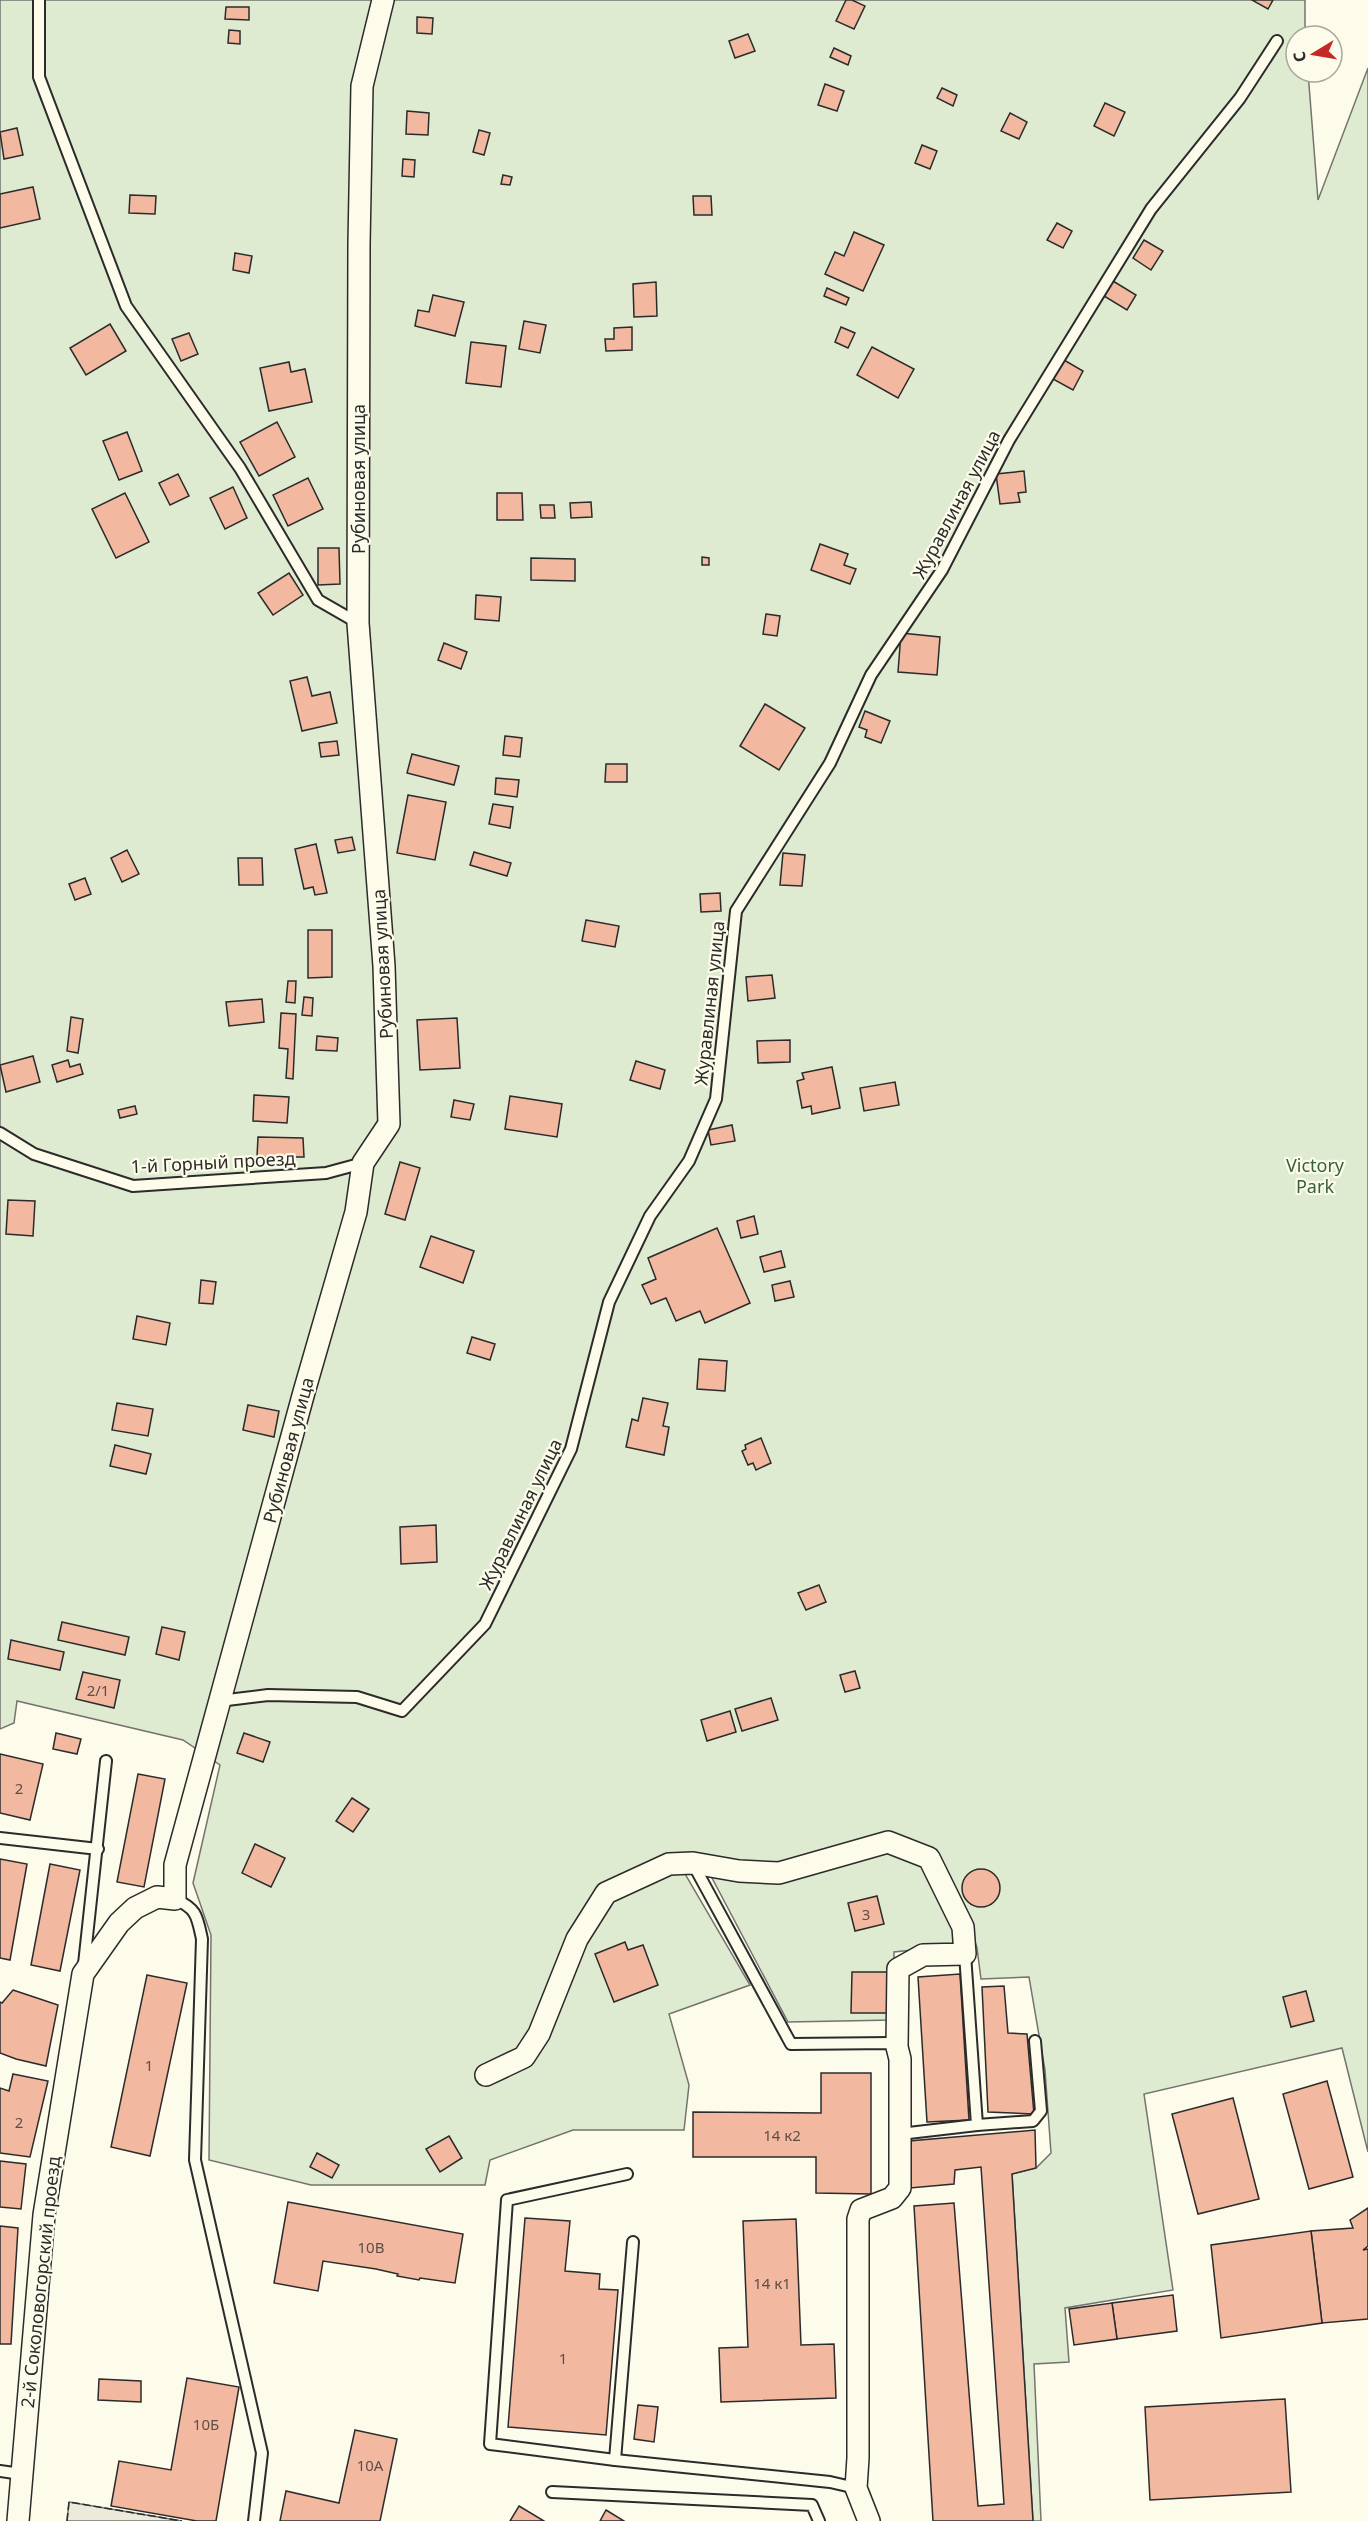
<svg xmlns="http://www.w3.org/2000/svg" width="1368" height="2521" viewBox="0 0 1368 2521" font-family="'Noto Sans',sans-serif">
<rect width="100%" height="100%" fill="#fdfbea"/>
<g fill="#deebd1" stroke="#74746e" stroke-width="1.5">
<path d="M0,0H1305V36H1296V72H1308L1318,200L1368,68V2152L1342,2048L1144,2094L1173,2290L1065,2308L1069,2362L1034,2364L1041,2521H1033L1012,2174L1036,2168L1051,2153L1045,2070L1029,1977L981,1979L977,1948L969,1923L905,1839L781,1865L685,1874L750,1985L669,2014L689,2085L684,2130H573L490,2160L485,2185H311L209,2160L211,1935L193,1883L220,1765L183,1740L17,1701L14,1723L0,1729Z"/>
<path d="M886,1851L926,1867L956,1938L952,1946L894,1952L893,2020L788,2022L711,1876Z"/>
</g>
<path fill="#eceadb" stroke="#74746e" stroke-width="1.5" d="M69,2502L182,2521H67Z"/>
<g fill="#f2b8a0" stroke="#2b2b2b" stroke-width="1.5">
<path d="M846,0H852L865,6L854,29L836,21Z"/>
<path d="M1252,0H1273L1268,9Z"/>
<path d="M226,7H249V20L225,19Z"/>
<path d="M417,17L433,18L432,34L417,33Z"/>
<path d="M229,30L240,31V44L228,43Z"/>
<path d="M748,34L755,51L735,58L729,41Z"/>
<path d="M834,48L851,56L848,65L830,57Z"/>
<path d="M825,84L844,91L837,111L818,105Z"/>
<path d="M942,88L957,95L953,106L937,98Z"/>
<path d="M1105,103L1125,112L1114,136L1094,126Z"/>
<path d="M407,111L429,113L428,135L406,134Z"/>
<path d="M1010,113L1027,122L1019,139L1001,131Z"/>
<path d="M17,128L23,155L4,159L0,132Z"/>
<path d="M479,130L490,133L484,155L473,152Z"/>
<path d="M922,145L937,151L930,169L915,163Z"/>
<path d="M403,159L415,160L414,177L402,176Z"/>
<path d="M503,175L512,177L510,185L501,184Z"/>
<path d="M33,187L40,219L0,228V194Z"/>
<path d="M130,195L156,196L155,214L129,213Z"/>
<path d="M693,196H711L712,215H694Z"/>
<path d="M1057,223L1072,231L1063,248L1047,240Z"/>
<path d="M854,232L884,245L863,291L825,274L835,252L844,256Z"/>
<path d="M1144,240L1163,251L1151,270L1133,258Z"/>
<path d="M235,253L252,256L249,273L233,270Z"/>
<path d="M1113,281L1136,295L1127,310L1104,296Z"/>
<path d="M656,282L657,316L634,317L633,284Z"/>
<path d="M827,288L849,298L846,305L824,296Z"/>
<path d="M433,295L464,302L455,336L415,326L418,310L429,312Z"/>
<path d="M524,321L546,325L540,353L519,349Z"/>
<path d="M110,324L126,351L86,375L70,348Z"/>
<path d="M632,327V350L606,351L605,339H614V328Z"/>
<path d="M841,327L855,333L848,348L835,342Z"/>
<path d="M189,333L198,354L181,361L172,339Z"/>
<path d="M471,342L506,346L501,387L466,383Z"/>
<path d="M872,347L914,369L898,398L857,375Z"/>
<path d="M1064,360L1083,371L1073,390L1053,379Z"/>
<path d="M289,362L291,372L305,369L312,402L269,411L260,368Z"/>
<path d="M277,422L295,457L259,476L240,442Z"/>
<path d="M127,432L142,471L119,480L103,441Z"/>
<path d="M1024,471L1026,492L1018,493L1020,502L1000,504L996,474Z"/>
<path d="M178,474L189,496L170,505L159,483Z"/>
<path d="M308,478L323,509L288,526L273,495Z"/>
<path d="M233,487L247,518L225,529L210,498Z"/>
<path d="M125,493L149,542L116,558L92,509Z"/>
<path d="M497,493H522L523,520H497Z"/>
<path d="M591,502L592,517L571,518L570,503Z"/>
<path d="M540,505H554L555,518H541Z"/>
<path d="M820,544L848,554L844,565L856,569L850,584L811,570Z"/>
<path d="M318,548H339L340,584L318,585Z"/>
<path d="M702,557L709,558V565H702Z"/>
<path d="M531,558L575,559V581L531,580Z"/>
<path d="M289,573L303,595L273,615L258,593Z"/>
<path d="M476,595L501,597L499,621L475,619Z"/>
<path d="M766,614L780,616L777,636L763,634Z"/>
<path d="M901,633L940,637L937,675L898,672Z"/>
<path d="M444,643L467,652L461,669L438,660Z"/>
<path d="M307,677L312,696L330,692L337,723L302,731L290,681Z"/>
<path d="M765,704L805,728L779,770L740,746Z"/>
<path d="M865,711L890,721L881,743L865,737L867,730L859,727Z"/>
<path d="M505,736L522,738L520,757L503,755Z"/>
<path d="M337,741L339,755L321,757L319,743Z"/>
<path d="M412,754L459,766L454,785L407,773Z"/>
<path d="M606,764H627V782H605Z"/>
<path d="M496,778L519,780L517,797L495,794Z"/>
<path d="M408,795L446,802L435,860L397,853Z"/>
<path d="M493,804L513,807L510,828L489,824Z"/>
<path d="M352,837L355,850L338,853L335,840Z"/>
<path d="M316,844L327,893L315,895L313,887L304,889L295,849Z"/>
<path d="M127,850L139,874L122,882L111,858Z"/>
<path d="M474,852L511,863L507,876L470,865Z"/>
<path d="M783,853L805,855L802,886L780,885Z"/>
<path d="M238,858H262L263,885H239Z"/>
<path d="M85,878L91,894L75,900L69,884Z"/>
<path d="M720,893L721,911L701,912L700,894Z"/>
<path d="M586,920L619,926L615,947L582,941Z"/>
<path d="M308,930H332V977L308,978Z"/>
<path d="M772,975L775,998L748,1001L746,977Z"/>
<path d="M288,981H296L295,1003L286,1002Z"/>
<path d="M304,997L313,998L312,1016L302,1015Z"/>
<path d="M262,999L264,1022L229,1026L226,1002Z"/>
<path d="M281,1013L296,1014L293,1079L286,1078L288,1049L279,1048Z"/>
<path d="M71,1017L83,1019L78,1053L67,1051Z"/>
<path d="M457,1018L460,1068L420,1070L417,1020Z"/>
<path d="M317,1036L338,1038L337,1051L316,1050Z"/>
<path d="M790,1040V1062L758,1063L757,1041Z"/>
<path d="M33,1056L40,1082L6,1092L0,1065Z"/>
<path d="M68,1060L70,1067L80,1064L83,1074L57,1082L52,1065Z"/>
<path d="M636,1061L665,1070L660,1089L630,1080Z"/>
<path d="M832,1067L840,1108L812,1114L811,1106L802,1108L797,1081L804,1079L802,1073Z"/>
<path d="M895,1082L899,1105L864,1111L860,1088Z"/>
<path d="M254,1095L289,1097L287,1123L253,1121Z"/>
<path d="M510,1096L562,1104L557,1137L505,1129Z"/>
<path d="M454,1100L474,1104L470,1120L451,1117Z"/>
<path d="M135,1106L137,1114L120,1118L118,1110Z"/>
<path d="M732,1125L735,1141L711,1145L708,1130Z"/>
<path d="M258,1137L303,1138L304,1157H257Z"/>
<path d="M400,1162L420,1168L405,1220L385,1214Z"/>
<path d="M8,1200L35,1201L33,1236L6,1234Z"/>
<path d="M754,1216L758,1234L741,1238L737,1221Z"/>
<path d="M717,1228L750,1303L705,1323L700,1311L676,1321L666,1298L651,1304L642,1285L656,1279L648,1258Z"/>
<path d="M431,1236L474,1251L463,1283L420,1267Z"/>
<path d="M781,1251L785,1267L764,1272L760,1257Z"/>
<path d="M201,1280L216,1282L213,1304L199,1303Z"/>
<path d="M790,1281L794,1297L775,1301L772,1285Z"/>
<path d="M137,1316L170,1323L166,1345L133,1339Z"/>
<path d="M472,1337L495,1344L490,1360L467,1353Z"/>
<path d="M699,1359L727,1361L725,1391L697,1389Z"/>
<path d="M643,1398L668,1403L663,1426L669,1427L664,1455L626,1447L632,1419L638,1421Z"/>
<path d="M117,1403L153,1409L148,1436L112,1430Z"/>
<path d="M248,1405L279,1411L274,1437L243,1430Z"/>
<path d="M761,1438L771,1463L756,1470L753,1463L748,1465L742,1451L746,1449L745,1445Z"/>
<path d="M115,1445L151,1454L146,1474L110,1466Z"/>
<path d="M436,1525L437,1562L401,1564L400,1527Z"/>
<path d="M819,1585L826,1602L806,1610L798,1593Z"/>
<path d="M62,1622L129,1637L125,1655L58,1640Z"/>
<path d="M162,1627L185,1632L179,1660L156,1654Z"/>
<path d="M11,1640L64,1652L60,1670L8,1659Z"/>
<path d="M855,1671L860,1688L845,1692L840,1675Z"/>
<path d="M83,1672L120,1680L114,1708L76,1699Z"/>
<path d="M771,1698L778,1720L742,1731L735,1709Z"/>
<path d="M730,1711L736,1732L707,1741L701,1720Z"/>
<path d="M56,1733L81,1739L77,1754L53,1749Z"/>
<path d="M244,1733L270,1742L263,1762L237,1753Z"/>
<path d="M0,1754L43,1764L30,1820L0,1813Z"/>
<path d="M138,1774L165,1779L144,1887L117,1882Z"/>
<path d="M352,1798L369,1809L353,1832L336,1821Z"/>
<path d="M255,1844L285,1858L271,1887L242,1873Z"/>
<path d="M0,1859L27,1864L10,1960L0,1958Z"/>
<path d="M50,1864L80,1870L60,1971L31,1965Z"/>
<circle cx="981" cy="1888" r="19"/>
<path d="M877,1896L884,1924L855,1931L848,1903Z"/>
<path d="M625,1942L628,1950L643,1945L658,1985L614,2002L595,1954Z"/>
<path d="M852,1972H889V2013H851Z"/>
<path d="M960,1974L969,2120L927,2122L918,1977Z"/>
<path d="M147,1975L187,1983L150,2156L111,2147Z"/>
<path d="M1004,1986L1008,2033L1027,2034L1034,2114L988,2112L982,1987Z"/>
<path d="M13,1990L58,2005L46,2066L16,2059L0,2053V2002L2,2003Z"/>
<path d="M1306,1991L1314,2021L1291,2027L1283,1997Z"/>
<path d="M821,2073H871V2194L816,2193V2157H693V2112L821,2113Z"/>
<path d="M13,2074L48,2081L30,2157L0,2153V2088L9,2091Z"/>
<path d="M1327,2081L1353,2177L1309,2189L1283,2094Z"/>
<path d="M1233,2098L1259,2199L1198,2214L1172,2114Z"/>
<path d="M1035,2130L1036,2168L1012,2174L1033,2521H933L914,2206L954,2203L978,2506L1004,2504L981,2167L955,2170L954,2184L910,2188L909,2141Z"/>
<path d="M449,2136L462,2158L440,2172L426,2149Z"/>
<path d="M317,2153L339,2165L332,2178L310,2167Z"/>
<path d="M0,2161L26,2164L21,2209L0,2207Z"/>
<path d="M288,2202L463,2234L455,2283L420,2278L419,2280L397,2276L398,2274L376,2269L323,2261L318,2291L274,2283Z"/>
<path d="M1368,2208V2246L1363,2250L1368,2249V2319L1322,2323L1311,2231L1353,2228L1350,2220Z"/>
<path d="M525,2218L570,2221L565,2271L600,2274L599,2289L618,2290L606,2435L508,2427Z"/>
<path d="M796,2219L801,2345L834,2344L836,2398L721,2402L719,2348L748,2347L743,2221Z"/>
<path d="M0,2226L18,2228L11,2344H0Z"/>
<path d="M1311,2231L1322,2323L1221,2338L1211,2245Z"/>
<path d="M1173,2295L1177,2331L1117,2339L1112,2303Z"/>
<path d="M1112,2303L1117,2339L1074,2345L1069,2309Z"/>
<path d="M187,2378L239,2387L216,2521H197L111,2506L119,2461L171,2470Z"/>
<path d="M99,2379L141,2381V2402L98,2400Z"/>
<path d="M1285,2399L1291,2492L1150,2500L1145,2407Z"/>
<path d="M638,2405L658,2407L654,2442L634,2439Z"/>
<path d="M355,2430L397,2439L380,2521H280L286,2491L339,2503Z"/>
<path d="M519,2506L544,2521H510Z"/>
<path d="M606,2510L624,2521H600Z"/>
</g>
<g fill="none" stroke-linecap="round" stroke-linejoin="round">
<defs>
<g id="lane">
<path d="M39,0V77L126,306L240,468L318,600L358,623"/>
<path d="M0,1133L34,1154L133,1186L326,1173L363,1163"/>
<path d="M219,1701L268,1695L357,1697L402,1711L485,1624L571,1449L609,1302L650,1216L689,1161L716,1099L736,911L830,763L871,675L942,570L1009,440L1151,209L1240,98L1277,41"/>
<path d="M0,1838L98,1849"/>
<path d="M693,1864L791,2044L892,2043L897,2047"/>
<path d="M175,1899C197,1909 197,1916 202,1939L195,2160L262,2453L254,2521"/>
<path d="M84,1964L106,1761"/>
<path d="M977,2125L1033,2121L1041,2111L1035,2041"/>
<path d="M900,2134L977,2125L965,1954"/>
<path d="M627,2174L507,2200L490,2444L615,2460L830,2482L856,2488"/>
<path d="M615,2460L633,2242"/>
<path d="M0,2471L21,2474"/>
<path d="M552,2492L812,2505L819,2521"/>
</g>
<g id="street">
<path d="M486,2075L524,2057L539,2034L577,1939L606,1893L669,1864L693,1863L739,1871L779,1873L888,1842L929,1858L963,1927L965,1954L923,1955L898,1969L897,2047L900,2059V2188L892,2198L861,2210L858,2219V2458L856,2488L869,2521"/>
<path d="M18,2521L44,2215L83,1974L119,1923L135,1908L157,1897L175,1899V1865L304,1392L356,1212L363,1163L389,1124L384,966L358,623L359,244L362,86L383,0"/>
</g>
</defs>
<use href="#lane" stroke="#2b2b2b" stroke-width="14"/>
<use href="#street" stroke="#2b2b2b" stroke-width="24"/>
<use href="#lane" stroke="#fdfbea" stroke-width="10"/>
<use href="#street" stroke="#fdfbea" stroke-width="21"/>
<path stroke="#2b2b2b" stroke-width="1.5" stroke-dasharray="8 3" stroke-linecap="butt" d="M67,2521L69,2502L182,2521"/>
</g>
<g text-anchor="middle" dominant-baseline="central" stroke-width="4.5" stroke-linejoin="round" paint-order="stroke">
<g font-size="15" fill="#5d4e48">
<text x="98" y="1690">2/1</text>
<text x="19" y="1788">2</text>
<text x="866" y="1914">3</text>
<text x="149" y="2065">1</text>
<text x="19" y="2122">2</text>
<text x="782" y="2135">14 к2</text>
<text x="371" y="2247">10В</text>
<text x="772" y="2283">14 к1</text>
<text x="563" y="2358">1</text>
<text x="206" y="2424">10Б</text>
<text x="370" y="2465">10А</text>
</g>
<g font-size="18" fill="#2b2b2b" stroke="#fdfbea">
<text transform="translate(358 479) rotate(-90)">Рубиновая улица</text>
<text transform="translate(956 504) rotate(-62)">Журавлиная улица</text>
<text transform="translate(382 964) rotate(-93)">Рубиновая улица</text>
<text transform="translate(709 1003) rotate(-84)">Журавлиная улица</text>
<text transform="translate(213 1162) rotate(-3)">1-й Горный проезд</text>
<text transform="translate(288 1450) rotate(-75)">Рубиновая улица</text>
<text transform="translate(520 1514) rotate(-64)">Журавлиная улица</text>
<text transform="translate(40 2282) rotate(-84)">2-й Соколовогорский проезд</text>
</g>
<g font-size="18" fill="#34623c" stroke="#fdfbea">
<text x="1315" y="1165">Victory<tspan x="1315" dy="21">Park</tspan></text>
</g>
</g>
<g transform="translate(1314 54) rotate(259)"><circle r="28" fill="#fdfbea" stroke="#a9a89e" stroke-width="1.5"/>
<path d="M0-4.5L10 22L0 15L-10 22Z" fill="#c62828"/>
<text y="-9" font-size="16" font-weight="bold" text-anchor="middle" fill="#2b2b2b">С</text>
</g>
</svg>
